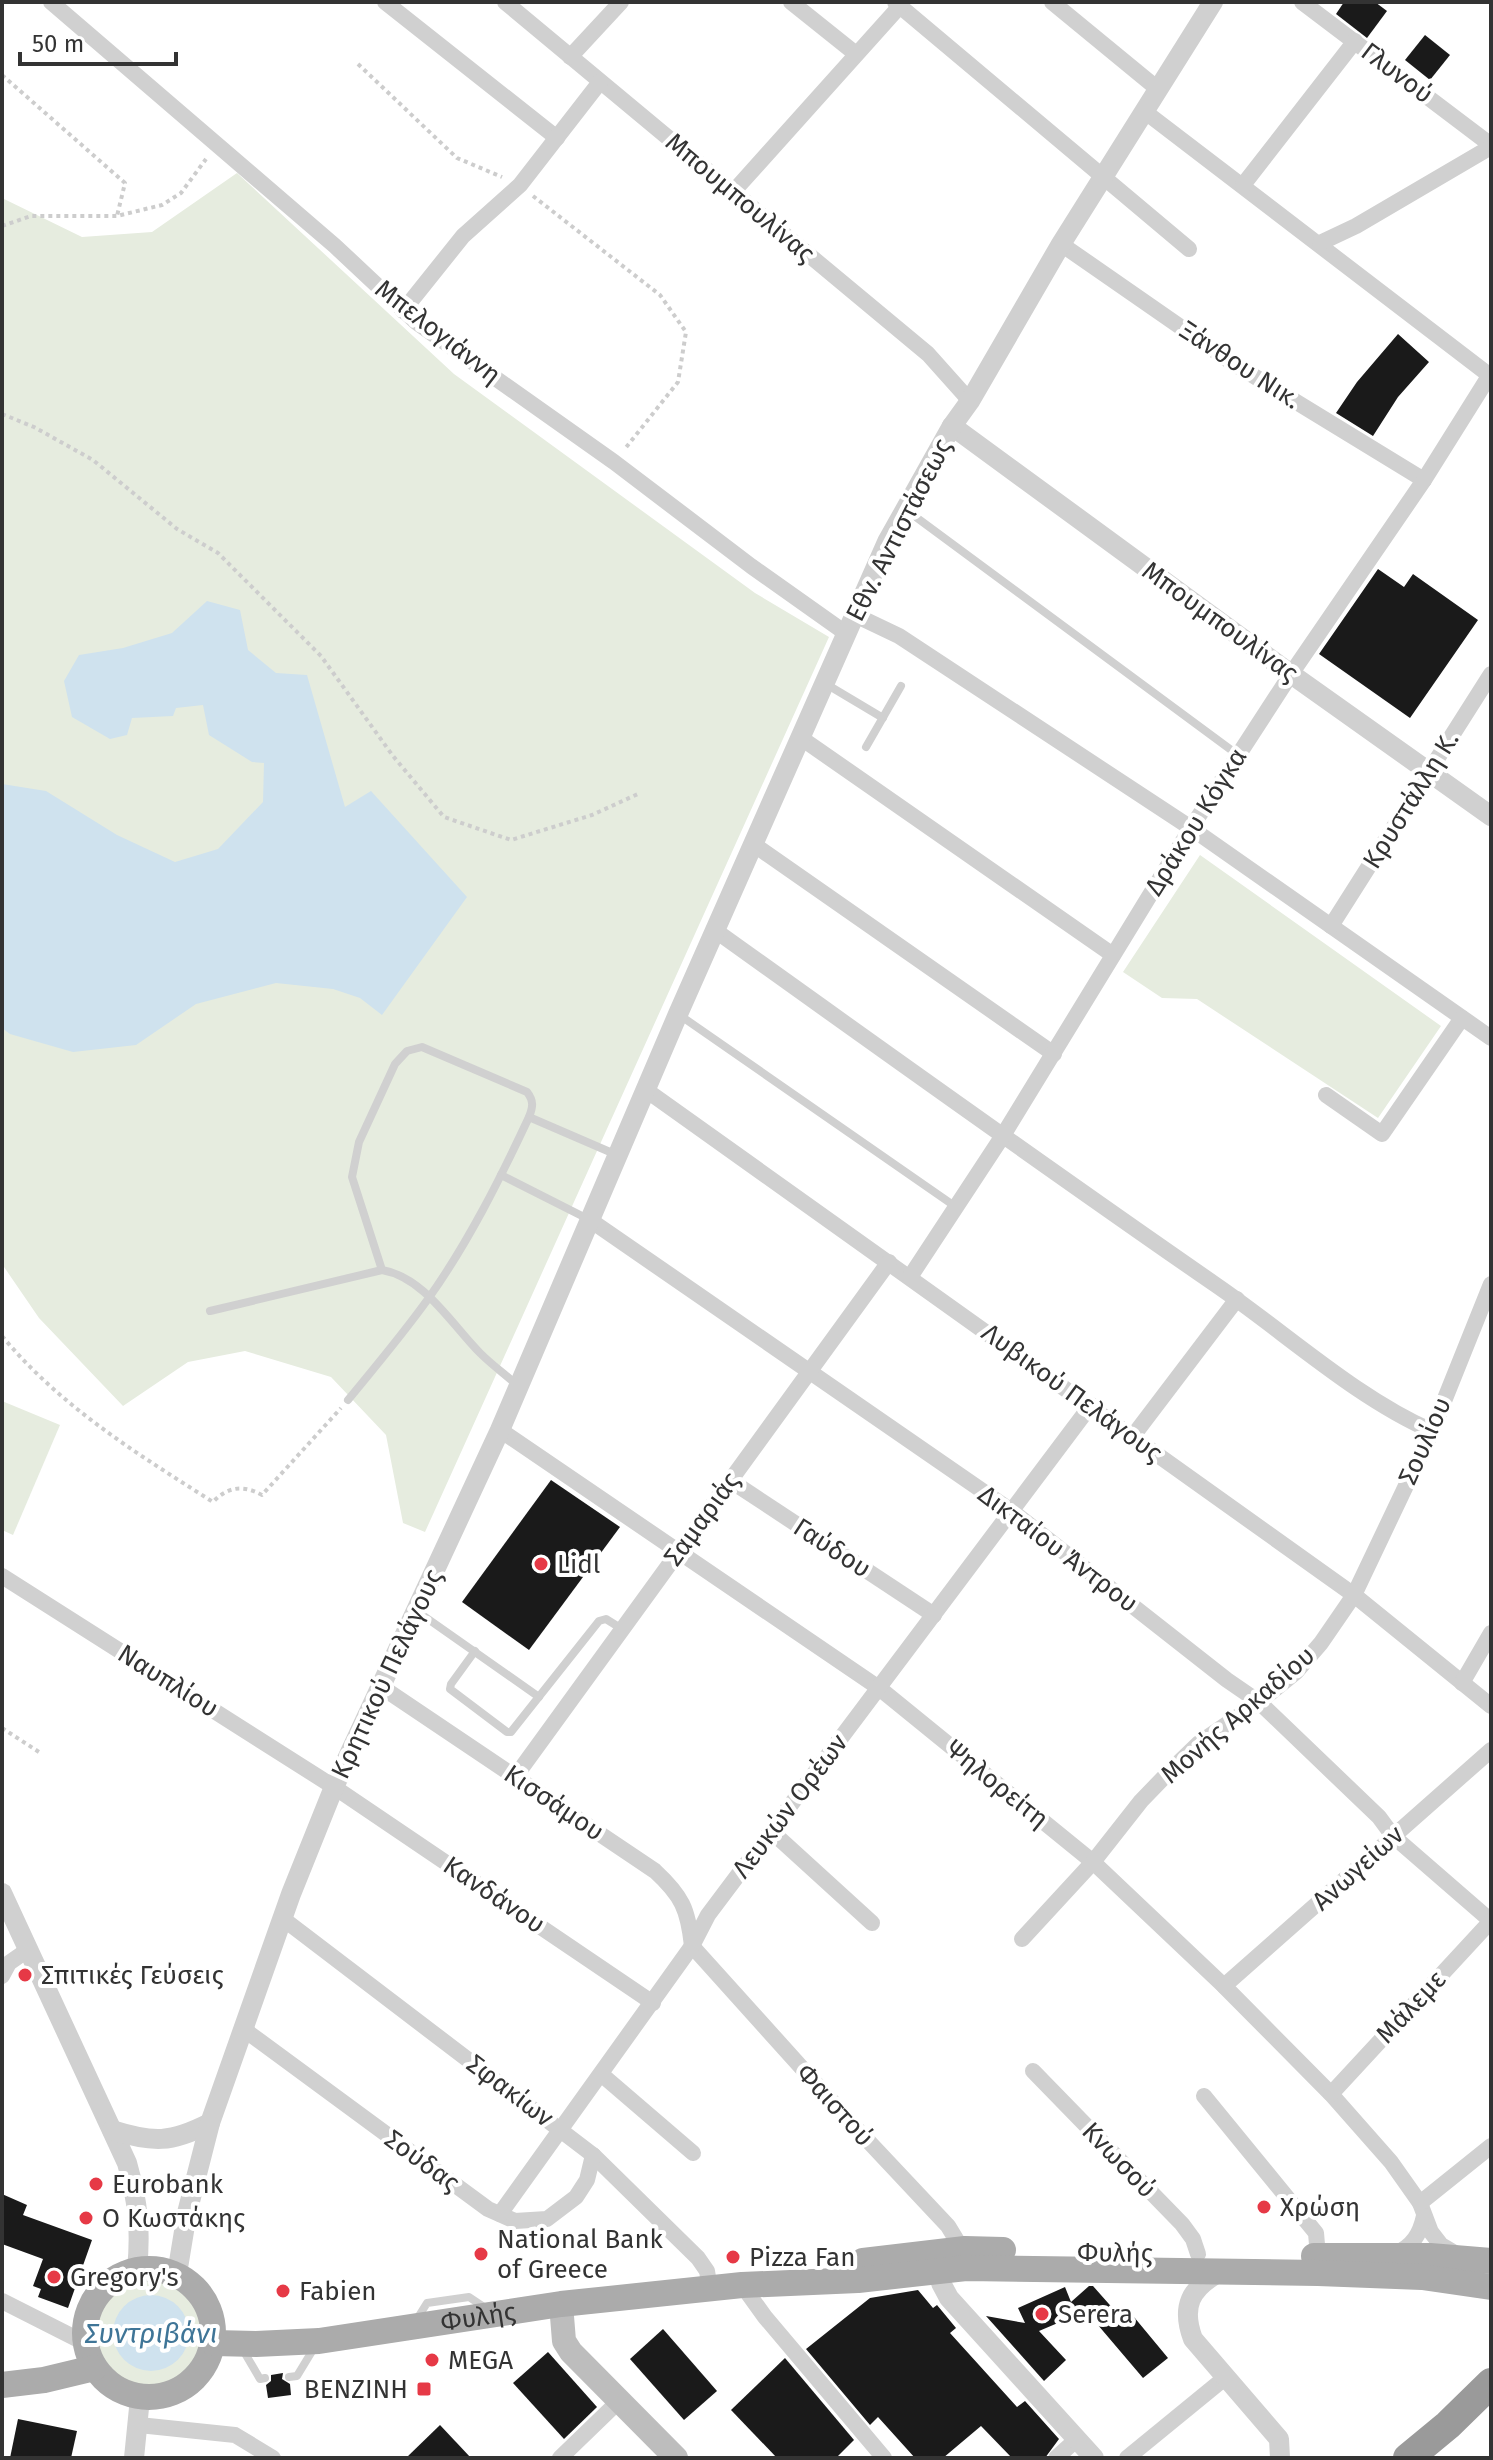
<svg xmlns="http://www.w3.org/2000/svg" width="1493" height="2460" viewBox="0 0 1493 2460" font-family="'Fira Sans',sans-serif">
<rect width="100%" height="100%" fill="#fff"/>
<g fill="#e6ecdf">
<path d="M237,173L454,374L755,593L829,637L425,1532L403,1523L386,1435L331,1377L245,1351L188,1362L123,1406L39,1318L2,1264V198L82,237L152,232Z"/>
<path d="M1200,855L1441,1026L1378,1118L1197,999L1162,998L1123,972Z"/>
<path d="M2,1401L60,1425L13,1535L2,1530Z"/>
<circle cx="151" cy="2333" r="55"/>
</g>
<g fill="#cfe2ee">
<path d="M207,601L240,610L248,650L276,673L307,675L345,807L371,791L467,897L382,1015L360,998L333,989L276,983L196,1004L136,1045L73,1052L10,1034L2,1028V784L46,791L117,835L175,862L218,849L263,802L264,763L252,762L209,735L203,705L176,708L173,716L132,718L127,735L110,739L72,717L64,681L79,655L123,648L172,633Z"/>
<circle cx="151" cy="2333" r="38"/>
</g>
<g fill="#1a1a1a">
<path d="M1344,2H1375L1387,11L1367,38L1336,14Z"/>
<path d="M1425,35L1450,55L1430,80L1405,60Z"/>
<path d="M1398,334L1429,362L1398,397L1373,436L1336,413L1357,382Z"/>
<path d="M1378,569L1404,587L1413,574L1478,620L1410,718L1319,654Z"/>
<path d="M551,1480L620,1527L529,1650L462,1602Z"/>
<path d="M2,2194L27,2205L23,2215L92,2240L68,2308L38,2297L41,2289L33,2286L43,2259L2,2244Z"/>
<path d="M1089,2286H1093L1124,2321L1134,2317L1168,2358L1143,2378L1086,2311L1039,2331L1066,2360L1044,2381L986,2316L1025,2323L1018,2308L1065,2287L1071,2302Z"/>
<path d="M918,2290L933,2308L937,2305L956,2328L950,2333L1017,2407L1025,2401L1059,2439L1045,2458H1012L981,2426L943,2458H915L878,2417L870,2425L806,2349L870,2298Z"/>
<path d="M663,2329L717,2391L684,2420L630,2359Z"/>
<path d="M548,2352L597,2407L564,2439L513,2383Z"/>
<path d="M785,2358L854,2440L836,2458H777L731,2410Z"/>
<path d="M283,2373L282,2379L290,2384L291,2395L268,2398L266,2385L271,2381V2375Z"/>
<path d="M18,2419L77,2431L71,2458H10Z"/>
<path d="M440,2425L471,2458H406Z"/>
</g>
<g fill="none" stroke-linecap="round" stroke-linejoin="round">
<g stroke="#cdcdcd" stroke-width="4" stroke-dasharray="4 4" stroke-linecap="butt">
<path d="M358,64L457,158L502,177"/>
<path d="M2,75L125,183L117,216"/>
<path d="M533,196L660,295L686,332L678,382L624,450"/>
<path d="M2,226L31,216H117L162,205L181,193L206,159"/>
<path d="M2,414L34,427L93,460L177,529L218,553L321,656L393,756L444,817L511,840L592,815L640,793"/>
<path d="M2,1336C61,1407 136,1453 213,1502C228,1486 244,1485 262,1495L341,1408"/>
<path d="M2,1728L42,1754"/>
</g>
<g stroke="#d0d0d0" stroke-width="8">
<path d="M905,509L1238,755"/>
<path d="M826,684L883,718"/>
<path d="M866,747L901,686"/>
<path d="M678,1014L956,1207"/>
<path d="M529,1117L617,1155"/>
<path d="M501,1175L590,1220"/>
<path d="M210,1311L382,1270C424,1277 452,1325 480,1353C492,1365 506,1375 518,1386"/>
<path d="M348,1400C375,1367 403,1334 428,1299C468,1243 500,1179 529,1117C533,1107 534,1101 527,1092L422,1047L407,1051L395,1064L359,1142L352,1177L382,1270"/>
<path d="M418,1612L539,1697"/>
<path d="M475,1651L451,1684L450,1689L507,1732H511L599,1621L606,1619L622,1629"/>
<path d="M417,2319L427,2303L469,2297L487,2309"/>
<path d="M243,2350L260,2379L265,2378"/>
<path d="M289,2377L297,2376L314,2348"/>
</g>
<g stroke="#d0d0d0" stroke-width="16">
<path d="M51,2L335,246L416,322L614,462L751,566L847,634"/>
<path d="M385,2L557,138"/>
<path d="M505,2L928,354L970,401"/>
<path d="M791,2L856,54"/>
<path d="M895,2L1189,249"/>
<path d="M1052,2L1159,90"/>
<path d="M1302,2L1491,145"/>
<path d="M570,57L621,2"/>
<path d="M1144,111L1489,375"/>
<path d="M1243,185L1355,41"/>
<path d="M733,192L900,6"/>
<path d="M1320,243L1356,226L1491,147"/>
<path d="M1061,244L1231,362L1424,480"/>
<path d="M403,311L463,236L520,185L600,82"/>
<path d="M855,615L899,636L1191,828L1491,1038"/>
<path d="M801,738L1113,955"/>
<path d="M753,844L1054,1054"/>
<path d="M1331,926L1491,674"/>
<path d="M716,931C882,1050 1048,1169 1216,1285C1286,1333 1355,1397 1432,1431"/>
<path d="M646,1090L1354,1595L1491,1706"/>
<path d="M1326,1095L1382,1134L1462,1018"/>
<path d="M590,1220L1013,1512L1227,1680L1259,1702L1379,1817L1393,1836L1491,1921"/>
<path d="M910,1277L1002,1137L1191,828L1291,674L1424,480L1491,373"/>
<path d="M500,1430L879,1688L1093,1862L1224,1986L1331,2094L1391,2162L1420,2203L1431,2232L1441,2245L1458,2255"/>
<path d="M1133,1436L1237,1299"/>
<path d="M731,1481L934,1615"/>
<path d="M2,1576L334,1787L653,2003"/>
<path d="M1462,1683L1491,1633"/>
<path d="M380,1686L655,1871C682,1896 688,1909 692,1946L855,2127L948,2226L965,2254"/>
<path d="M515,1777L889,1262"/>
<path d="M771,1831L872,1923"/>
<path d="M282,1918L593,2155L698,2258L707,2271L710,2289"/>
<path d="M1022,1939L1093,1862L1141,1801L1170,1771L1199,1743L1259,1702L1296,1672L1321,1643L1354,1595L1432,1431L1491,1284"/>
<path d="M2,1976L9,1963L29,1949"/>
<path d="M1224,1986L1491,1750"/>
<path d="M242,2028L488,2209L515,2221L547,2219L576,2197L587,2180L593,2155"/>
<path d="M1033,2071L1182,2224L1193,2239L1198,2254"/>
<path d="M601,2074L693,2153"/>
<path d="M1331,2094L1491,1921"/>
<path d="M1204,2096L1316,2233L1318,2256"/>
<path d="M1420,2203L1491,2146"/>
<path d="M500,2214L692,1946L708,1915L1091,1405"/>
<path d="M1395,2254C1413,2246 1420,2234 1424,2216"/>
<path d="M742,2285L765,2317L884,2458"/>
<path d="M2,2301L85,2343"/>
<path d="M139,2425L235,2435L273,2458"/>
<path d="M560,2458L620,2400"/>
<path d="M1056,2458L1076,2440"/>
<path d="M1127,2458L1226,2377"/>
</g>
<g stroke="#d0d0d0" stroke-width="20">
<path d="M952,426L1291,674L1491,816"/>
<path d="M2,1893L127,2163C138,2202 141,2230 137,2270"/>
<path d="M112,2130C153,2143 171,2143 210,2123"/>
<path d="M942,2260L941,2283L949,2298L1094,2458"/>
<path d="M1220,2272C1190,2288 1181,2307 1193,2339L1279,2439L1280,2458"/>
<path d="M177,2274L187,2213L210,2123L291,1894L334,1787L500,1430L678,1014L887,542L952,426L970,401L1061,244L1213,2"/>
<path d="M134,2458L140,2398"/>
</g>
<path stroke="#bdbdbd" stroke-width="24" d="M561,2304L564,2341L571,2352L676,2458"/>
<g stroke="#ababab" stroke-width="26">
<path d="M1314,2256H1430L1491,2261"/>
<path d="M863,2261L965,2249L1003,2250"/>
<circle cx="149" cy="2333" r="64"/>
<path id="s1" d="M214,2343L256,2344L319,2341L561,2304L742,2285L858,2280L966,2268L1318,2273L1422,2277L1491,2287"/>
<path d="M2,2385L44,2380L94,2368"/>
</g>
<path stroke="#9a9a9a" stroke-width="30" d="M1408,2458L1448,2425L1491,2383"/>
</g>
<g fill="#e63946" stroke="#fff" stroke-width="3">
<circle cx="541" cy="1564" r="8"/>
<circle cx="25" cy="1975" r="8"/>
<circle cx="96" cy="2184" r="8"/>
<circle cx="1264" cy="2207" r="8"/>
<circle cx="86" cy="2218" r="8"/>
<circle cx="481" cy="2254" r="8"/>
<circle cx="733" cy="2257" r="8"/>
<circle cx="54" cy="2277" r="8"/>
<circle cx="283" cy="2291" r="8"/>
<circle cx="1042" cy="2314" r="8"/>
<circle cx="432" cy="2360" r="8"/>
<rect x="416" y="2381" width="16" height="16" rx="4"/>
</g>
<g text-anchor="middle" dominant-baseline="central" stroke-width="8" stroke-linejoin="round" paint-order="stroke">
<g font-size="26" fill="#333" stroke="#fff">
<text transform="translate(1397 73) rotate(37)">Γλυνού</text>
<text transform="translate(740 198) rotate(40)">Μπουμπουλίνας</text>
<text transform="translate(438 332) rotate(38)">Μπελογιάννη</text>
<text transform="translate(1240 365) rotate(33)">Ξάνθου Νικ.</text>
<text transform="translate(899 530) rotate(-63)">Εθν. Αντιστάσεως</text>
<text transform="translate(1220 622) rotate(36)">Μπουμπουλίνας</text>
<text transform="translate(1411 800) rotate(-58)">Κρυστάλλη Κ.</text>
<text transform="translate(1196 822) rotate(-58)">Δράκου Κόγκα</text>
<text transform="translate(1072 1393) rotate(36)">Λυβικού Πελάγους</text>
<text transform="translate(1425 1441) rotate(-66)">Σουλίου</text>
<text transform="translate(702 1519) rotate(-54)">Σαμαριάς</text>
<text transform="translate(832 1548) rotate(33)">Γαύδου</text>
<text transform="translate(1058 1549) rotate(37)">Δικταίου Άντρου</text>
<text transform="translate(387 1674) rotate(-65)">Κρητικού Πελάγους</text>
<text transform="translate(168 1681) rotate(32)">Ναυπλίου</text>
<text transform="translate(1238 1715) rotate(-41)">Μονής Αρκαδίου</text>
<text transform="translate(997 1784) rotate(39)">Ψηλορείτη</text>
<text transform="translate(554 1803) rotate(34)">Κισσάμου</text>
<text transform="translate(790 1806) rotate(-53)">Λευκών Ορέων</text>
<text transform="translate(1358 1868) rotate(-42)">Ανωγείων</text>
<text transform="translate(494 1895) rotate(34)">Κανδάνου</text>
<text transform="translate(1411 2007) rotate(-47)">Μάλεμε</text>
<text transform="translate(510 2091) rotate(37)">Σφακίων</text>
<text transform="translate(835 2105) rotate(48)">Φαιστού</text>
<text transform="translate(1119 2160) rotate(46)">Κνωσού</text>
<text transform="translate(422 2161) rotate(36)">Σούδας</text>
<text transform="translate(1115 2253) rotate(1)">Φυλής</text>
<text stroke="none"><textPath href="#s1" startOffset="266">Φυλής</textPath></text>
</g>
<g font-size="26" fill="#333" stroke="#fff" text-anchor="start">
<text x="557" y="1564">Lidl</text>
<text x="41" y="1975">Σπιτικές Γεύσεις</text>
<text x="112" y="2184">Eurobank</text>
<text x="1280" y="2207">Χρώση</text>
<text x="102" y="2218">Ο Κωστάκης</text>
<text x="497" y="2239">National Bank<tspan x="497" dy="30">of Greece</tspan></text>
<text x="749" y="2257">Pizza Fan</text>
<text x="70" y="2277">Gregory's</text>
<text x="299" y="2291">Fabien</text>
<text x="1058" y="2314">Serera</text>
<text x="448" y="2360">MEGA</text>
<text x="408" y="2389" text-anchor="end">ΒΕΝΖΙΝΗ</text>
</g>
<g font-size="28" font-style="italic" fill="#3f7597" stroke="#fff">
<text x="151" y="2333">Συντριβάνι</text>
</g>
</g>
<rect width="1493" height="2460" fill="none" stroke="#333333" stroke-width="8"/>
<path d="M20 52v12h156v-12" fill="none" stroke="#333333" stroke-width="4"/>
<text x="32" y="52" font-size="24" fill="#333333" stroke="#ffffff" stroke-width="6" paint-order="stroke">50 m</text>
</svg>
